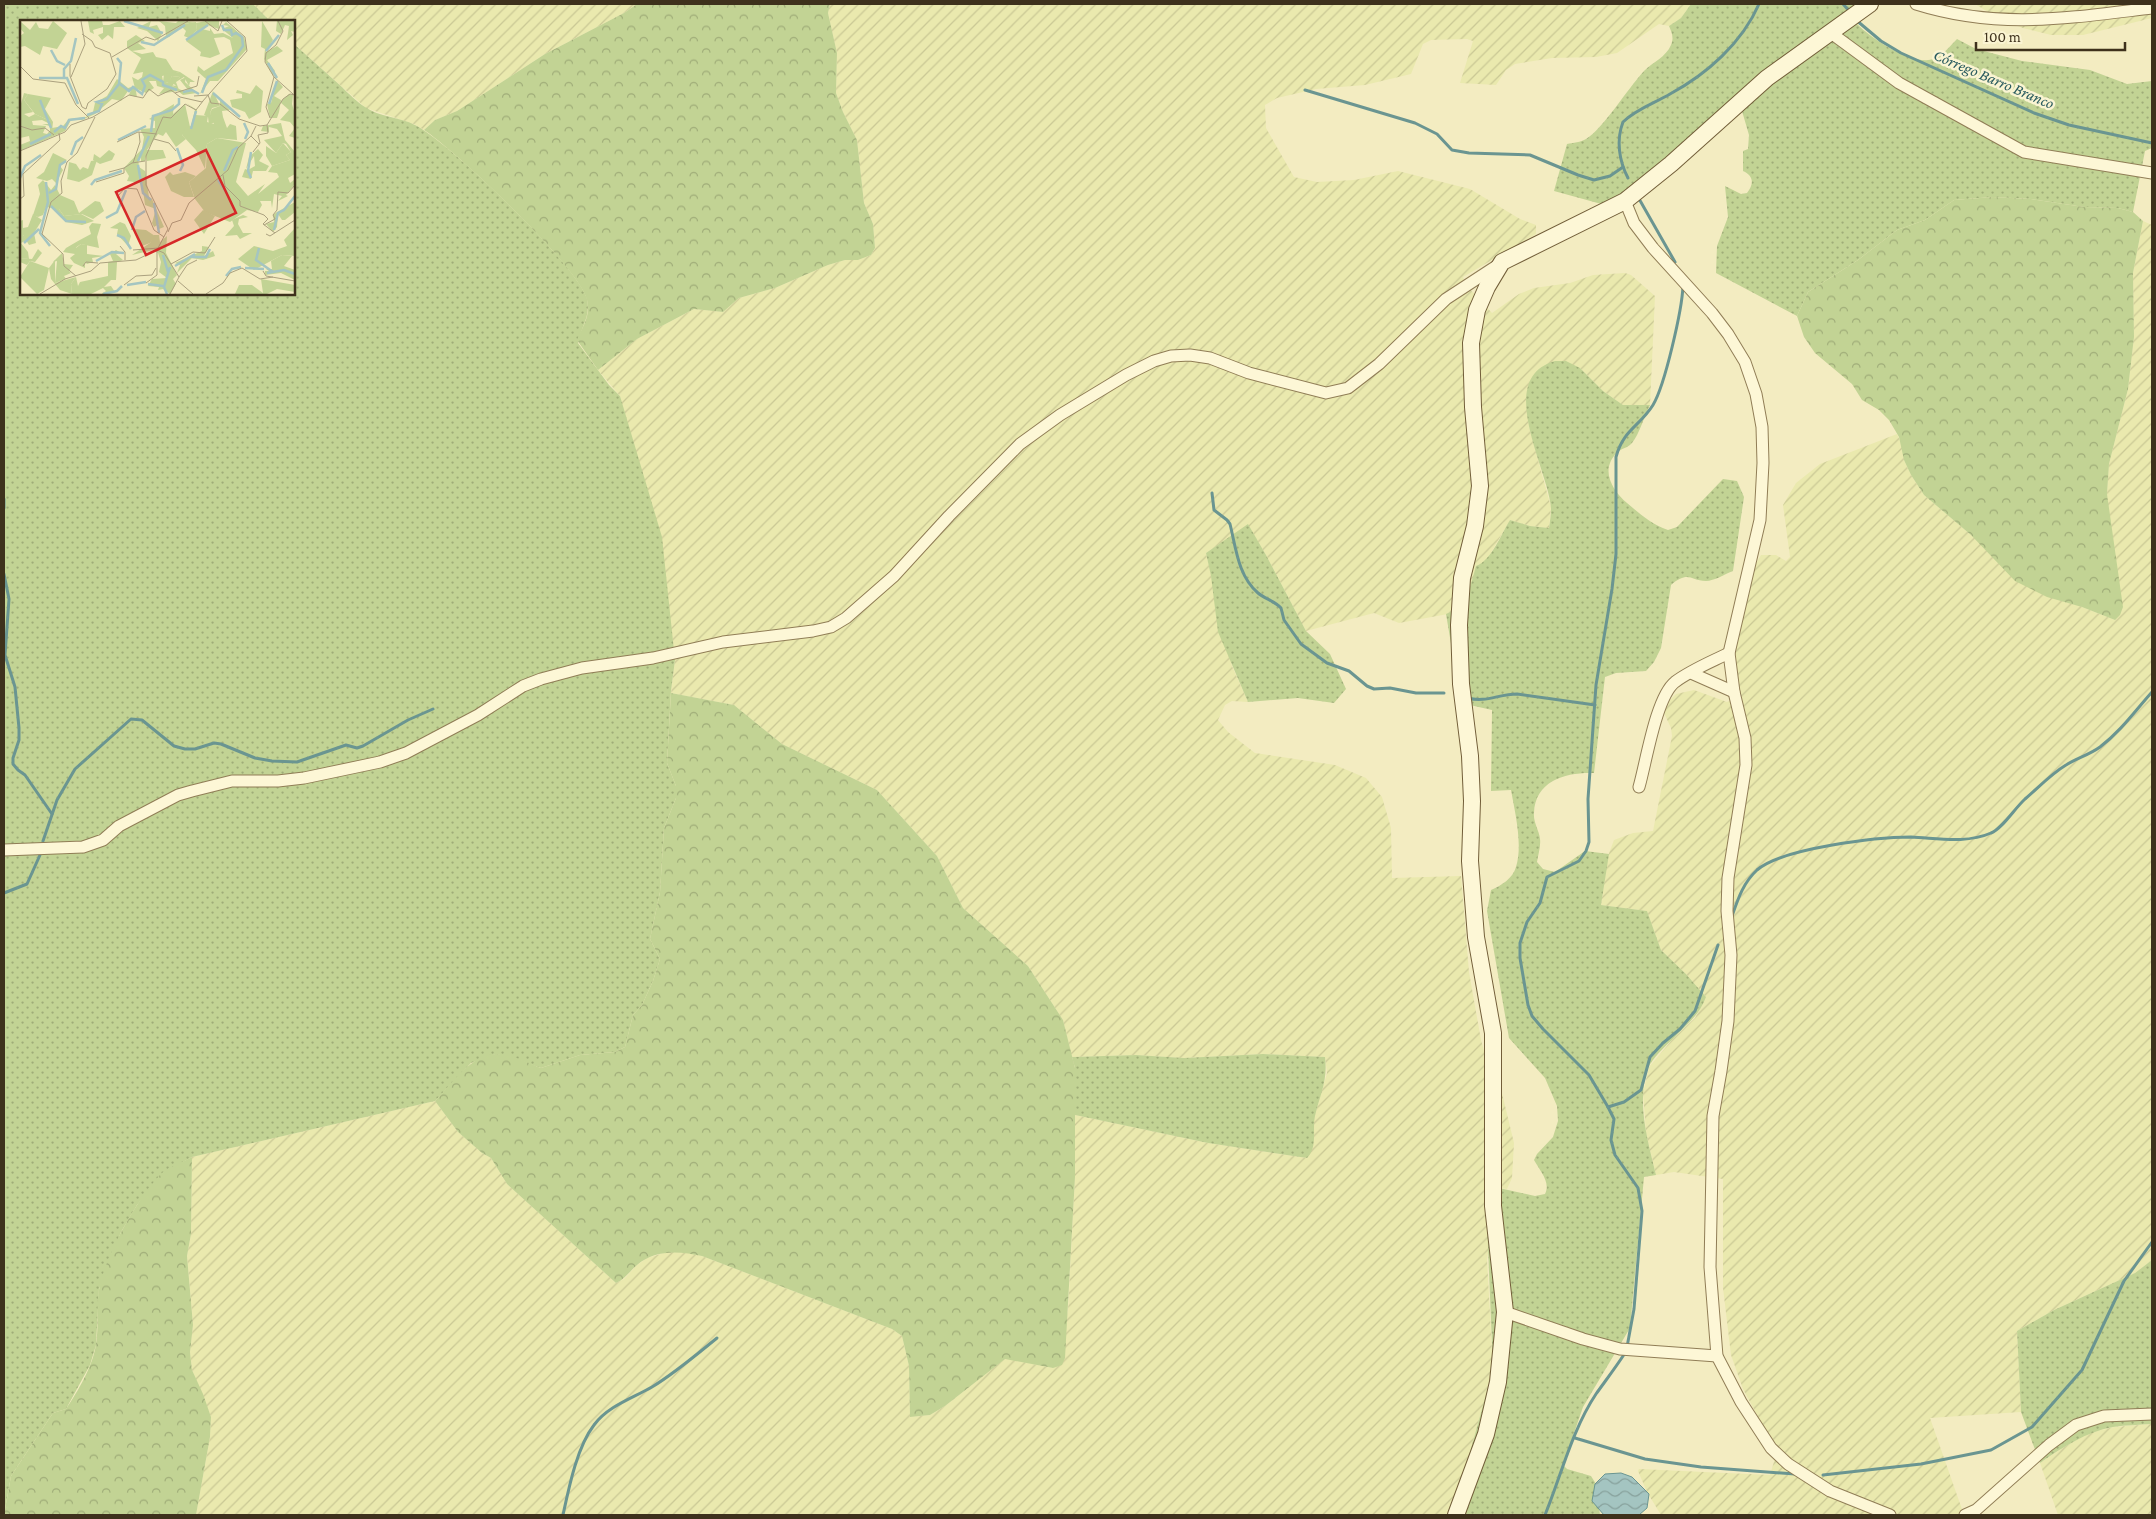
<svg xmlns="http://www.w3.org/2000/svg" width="2156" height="1519" viewBox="0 0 2156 1519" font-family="'Crimson Pro',serif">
<defs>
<pattern id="farmland-furrows" width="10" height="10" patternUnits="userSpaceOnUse" patternTransform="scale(1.25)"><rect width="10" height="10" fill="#eae9ae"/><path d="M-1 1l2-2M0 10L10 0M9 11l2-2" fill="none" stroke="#cac895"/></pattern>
<pattern id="grass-dots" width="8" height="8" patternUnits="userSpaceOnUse" patternTransform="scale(1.25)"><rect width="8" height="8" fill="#c2d394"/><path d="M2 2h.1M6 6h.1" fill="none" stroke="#9fac78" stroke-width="1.8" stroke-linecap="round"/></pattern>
<pattern id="forest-crowns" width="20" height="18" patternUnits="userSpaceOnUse" patternTransform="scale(1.25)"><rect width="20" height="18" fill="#c2d394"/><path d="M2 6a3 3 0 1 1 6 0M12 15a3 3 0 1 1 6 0" fill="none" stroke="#9fac78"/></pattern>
<pattern id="water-waves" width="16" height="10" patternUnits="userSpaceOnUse" patternTransform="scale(1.25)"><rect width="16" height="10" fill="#a4c5c1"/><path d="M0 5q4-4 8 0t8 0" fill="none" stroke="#87a19c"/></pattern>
</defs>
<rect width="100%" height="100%" fill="#f3ecc1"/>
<g fill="url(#farmland-furrows)">
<path d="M253,4H637L624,13L545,54L457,111L435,120L424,130L414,124L366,108L294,44V21H270Z"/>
<path d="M830,4H1691L1681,18L1669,26L1659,24L1617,53L1596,57L1552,58L1515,64L1506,70L1496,85L1460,83L1473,41L1467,39L1431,40L1423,44L1411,74L1365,85L1316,89L1277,98L1265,105L1266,128L1294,177L1317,182L1354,180L1398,171L1470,189L1520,219L1536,225V234L1463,277L1466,285L1492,313L1519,294L1534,288L1570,283L1593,275L1625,273L1631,275L1655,296L1650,405H1623L1603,391L1580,368L1529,384L1527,400L1529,427L1551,507L1549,528L1530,526L1510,520L1488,558L1482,564L1460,606L1448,614L1399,623L1374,613L1306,631L1266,555L1248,525L1206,553L1232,666L1248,702L1232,701L1225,705L1218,720L1228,732L1255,753L1335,765L1366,778L1382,797L1391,828L1392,878L1461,876L1469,972L1481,1040L1486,1058L1495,1064L1514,1143L1512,1178L1507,1189L1499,1188L1487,1259L1493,1369L1467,1463L1450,1515H196L210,1437L211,1417L192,1370L190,1352L193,1325L187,1256L191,1234L192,1157L435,1101L458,1132L482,1153L491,1158L507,1184L616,1283L624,1279L637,1265L647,1258L664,1253L682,1251L702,1256L892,1329L902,1336L909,1366L910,1417L930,1415L945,1406L1006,1358L1052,1368L1068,1311L1075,1177V1115L1208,1143L1307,1158L1314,1131V1118L1327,1073L1325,1057L1263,1054L1183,1058L1136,1055L1072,1057L1063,1020L1028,966L963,908L937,856L877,790L782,744L734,705L671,693L675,660L669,614L620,396L598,370L637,339L694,309L723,312L739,298L775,288L828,265L845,260H858L871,255L875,248L873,224L864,203L857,140L843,112L836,93L837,53L828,13Z"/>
<path d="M1975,4H2152V18L2083,35H2051L2023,28L1998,18Z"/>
<path d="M2143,221L2152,225V1260L2135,1273L2054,1310L2017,1331L2021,1412L1930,1418L1964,1515H1661L1647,1492L1638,1471L1639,1469L1770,1475L1776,1455L1769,1437L1743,1389L1731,1355L1723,1288V1179L1674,1172L1656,1175L1646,1133L1643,1093L1649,1067L1672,1040L1695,1018L1706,997L1686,974L1661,950L1647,911L1601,905L1608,856L1614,840L1633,833L1653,831L1672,736L1671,728L1664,713L1669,701L1676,694L1694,690L1727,702L1731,700L1735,643L1754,567L1761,555H1776L1786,561L1790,557L1783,505L1796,483L1820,464L1897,434L1903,447L1904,460L1911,475L1924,495L1971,535L2082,607L2115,620L2107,494L2109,464L2128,389L2134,337L2133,273Z"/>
<path d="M2152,1424V1515H2058L2040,1463L2064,1447L2089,1433L2114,1427Z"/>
</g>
<g fill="url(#grass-dots)">
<path d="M4,4H253L270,21H21V294H294V44C310,58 326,73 342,87C349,94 357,102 365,107C379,117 400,117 415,125C448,141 579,267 587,299C591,316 581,327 578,343L609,385L620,396L662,537L675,660L671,691L667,763L676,786V798L664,828L660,892L650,939L660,959L653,981L642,1005L633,1015L625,1047L615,1052L580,1055L541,1068L511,1057L495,1054L471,1063L435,1101L192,1157L163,1173L137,1205L121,1232L99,1289L96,1345L90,1365L66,1409L53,1413L11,1476L4,1515Z"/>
<path d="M1691,4H1863L1857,24C1872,39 1912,66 1934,59C1942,56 1951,45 1957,39L1976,49L2022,61L2090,70L2127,84L2152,81V148L2145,151L2133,212L2118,208L2084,207L2031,199L1993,197L1954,200L1925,220L1897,230L1858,260L1808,292L1797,316L1716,273L1717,246L1728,217L1725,186L1741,194L1747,193C1754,184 1754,176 1743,171V151L1748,149L1749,135L1742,111L1639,184L1605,205L1554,191L1567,144C1573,143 1581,142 1586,139C1603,129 1628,88 1644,71C1653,62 1666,57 1671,45C1674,38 1672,33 1669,26L1681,18Z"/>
<path d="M1555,361H1566L1580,368L1603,391L1623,405H1650C1644,416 1640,433 1632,443C1629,447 1623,448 1619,451C1599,468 1611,489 1627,503C1640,514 1651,524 1668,530L1677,527L1723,479L1737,481L1744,497L1733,571C1725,574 1714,581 1706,581C1690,581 1689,570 1671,585L1661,648L1654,662L1646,671L1616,673L1605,677L1594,773C1567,772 1535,780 1534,813C1533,822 1539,830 1540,839C1541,846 1538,855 1537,862L1543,869L1555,872L1585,851L1609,854L1601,905L1647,911L1661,950L1686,974L1706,997C1699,1016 1686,1025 1673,1039C1665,1046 1652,1059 1648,1068C1636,1103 1648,1141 1656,1175L1644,1177L1630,1328L1583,1407L1563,1465L1567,1469L1591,1476L1596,1484L1600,1515H1450L1467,1463L1493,1369L1486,1199L1499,1188L1535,1196L1545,1194C1551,1182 1540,1171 1534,1160L1537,1154L1553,1137L1558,1121L1557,1106L1545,1078L1509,1038L1487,911L1491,890C1501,886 1513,878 1516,867C1523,845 1515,812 1511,790L1491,791L1492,710L1461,703L1446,614C1467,607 1471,584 1476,566C1492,560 1501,534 1510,520L1530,526L1549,528C1550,521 1551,515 1551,508C1548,469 1494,378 1555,361Z"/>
<path d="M1248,524L1266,555L1306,631L1330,654L1346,689L1334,703L1298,698L1248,702L1218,632L1211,576L1206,553Z"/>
<path d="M1263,1054L1325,1057C1328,1081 1320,1094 1315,1116C1312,1130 1318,1147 1307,1158L1208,1143L1075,1115V1068L1072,1057L1136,1055L1184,1058Z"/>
<path d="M2152,1260V1424C2139,1425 2126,1425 2113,1427C2086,1432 2063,1447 2040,1463L2021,1412L2017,1331L2054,1310L2135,1273Z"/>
</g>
<g fill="url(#forest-crowns)">
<path d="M637,4H830L828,13L837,53L836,93L843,112L857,140L864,203L873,224L875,248L871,255L858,260H845L828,265L775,288L739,298L723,312L694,309L637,339L598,370L577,340C583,326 591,315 587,300C580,268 455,150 424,130L435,120L457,111L545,54L624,13Z"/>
<path d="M1993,197L2031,199L2084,207L2118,208L2133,212L2143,221L2133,273L2134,337L2128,389L2109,464L2107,494L2123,607L2120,615L2115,620L2082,607L2047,597L2015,581L1971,535L1924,495L1911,475L1904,460L1899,437L1889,420L1879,410L1862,400L1852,384L1815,353L1804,337L1797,316L1808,292L1858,260L1897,230L1925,220L1954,200Z"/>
<path d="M671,693L734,705L782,744L877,790L937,856L963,908L1028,966L1063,1020L1075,1068V1177L1065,1358L1062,1365L1053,1368L1005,1359L945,1406L930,1415L910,1417L909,1366L902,1336L892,1329L702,1256C680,1251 655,1249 637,1265C629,1272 625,1279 616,1283L507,1184L491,1158L482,1153L458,1132L435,1101C451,1085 471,1054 496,1054C512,1054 527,1063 541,1068L580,1055L615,1052L625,1047L633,1015L642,1005L653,981L660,959L650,939L660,892L664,828L676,798V786L667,763Z"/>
<path d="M192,1157L191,1234L187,1256L193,1325L190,1352L192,1370L203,1394L211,1417L210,1437L196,1515H4L11,1476L53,1413L66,1409C78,1391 93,1366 96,1344C99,1326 96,1308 99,1290C104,1258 138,1196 162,1173C170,1166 183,1162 192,1157Z"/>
</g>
<path fill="url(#water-waves)" stroke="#6a9591" d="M1621,1473L1632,1477L1649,1494L1647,1508L1639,1515H1604L1592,1501L1595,1484L1605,1474Z"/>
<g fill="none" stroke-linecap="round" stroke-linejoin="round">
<g stroke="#6a9591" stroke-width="3">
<path d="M1843,4L1851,13"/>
<path d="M1856,20L1881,41L1901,53L2034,113L2069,125L2152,143"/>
<path d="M1305,90L1415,123L1437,134L1452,150L1469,153L1530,155L1578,175L1594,180L1610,176L1623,167"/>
<path d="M1628,178C1619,161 1616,140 1623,122C1636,109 1655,103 1670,94C1707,74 1742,43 1759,4"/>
<path d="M1638,197L1675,262"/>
<path d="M1212,493L1214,510L1227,520L1230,524C1236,548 1238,576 1258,593C1265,599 1275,601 1281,608L1284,620L1301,644L1327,663L1349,671L1367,686L1374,689L1390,688L1416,693H1444"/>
<path d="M4,499V508"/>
<path d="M4,574L9,599L5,655L15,687L19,728V740L13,758V764L18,770L25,775L52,814"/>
<path d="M1468,698C1485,703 1499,694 1517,694L1595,705"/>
<path d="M43,841L57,800L75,769L131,719L142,720L174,746L185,749H195L214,743L221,744L255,758L272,761L297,762L346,745L357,748L363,746L408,720L433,709"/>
<path d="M4,893L27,884L40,855"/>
<path d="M1732,916C1738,899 1743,883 1757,870C1782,848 1878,837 1911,837C1937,838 1966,844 1991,833C2002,829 2015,808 2025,799C2038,788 2051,774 2066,765C2077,758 2089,755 2100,747C2121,731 2135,711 2152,692"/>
<path d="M1608,1107L1624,1102L1641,1090L1650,1057L1663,1043L1680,1029L1695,1011L1718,945"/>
<path d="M1627,1347L1634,1309L1642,1211L1638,1188L1615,1155L1611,1140L1614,1119L1608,1107L1589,1075L1543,1029L1532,1016L1528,1005L1520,958V943L1527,922L1540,903L1547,877L1579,861L1586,851L1589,842L1588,799L1596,685L1612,589L1616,554V457C1623,430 1640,426 1653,405C1665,385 1682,310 1683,286"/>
<path d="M1575,1438L1645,1459L1701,1467L1795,1474"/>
<path d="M1823,1475L1921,1464L1991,1450L2032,1427L2082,1370L2124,1281L2152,1242"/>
<path d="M563,1515C569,1487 577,1447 594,1425C608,1406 633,1398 652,1387C675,1373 696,1355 717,1338"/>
<path d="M1545,1515C1561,1476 1572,1430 1596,1394C1606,1380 1616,1367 1625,1353"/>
</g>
<defs>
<g id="street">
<path d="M1916,4C1999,30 2068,18 2152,8"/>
<path d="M1831,33L1899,83L2024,152L2152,173"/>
<path d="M1625,201L1634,223L1653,248L1712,313L1728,334L1745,362L1756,394L1762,427L1763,463L1760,520L1729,653L1734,692L1745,738L1746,765L1728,878L1727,911L1731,955L1728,1021L1721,1071L1713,1116L1710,1267L1717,1356L1741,1402L1771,1448L1788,1464L1830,1491L1890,1515"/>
<path d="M1691,673L1734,692"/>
<path d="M1639,787C1646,763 1656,697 1675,682C1691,670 1711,662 1729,653"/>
<path d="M4,850L83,847L103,840L119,826L178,795L192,791L232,781H278L304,778L380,762L406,753L478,715L523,686L541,679L582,668L653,658L723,642L813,631L831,627L846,618L894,576L949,516L1020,444L1060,415L1126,375L1154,361L1171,356L1190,355L1210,358L1249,373L1326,393L1348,388L1379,364L1446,299L1498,265"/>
<path d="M1505,1312L1583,1339L1620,1349L1717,1356"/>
<path d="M1965,1515L1976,1510L2049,1445L2076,1425L2104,1416L2152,1414"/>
</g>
<path id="secondary" d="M1456,1515L1486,1434L1498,1382L1505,1312L1493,1206V1033L1476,937L1470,861L1472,801L1470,756L1461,684L1459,625L1462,578L1475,526L1480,486L1473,407L1471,343L1477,310L1487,287L1502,262L1625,201L1671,164L1767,78L1870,4"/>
</defs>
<use href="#street" stroke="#907d56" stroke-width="13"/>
<use href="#secondary" stroke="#725e39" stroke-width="18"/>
<use href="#street" stroke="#fdf7d6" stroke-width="11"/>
<use href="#secondary" stroke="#fdf7d6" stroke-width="16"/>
</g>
<g text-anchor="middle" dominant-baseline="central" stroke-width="5" stroke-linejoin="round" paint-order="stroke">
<g font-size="16" font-style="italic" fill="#2a5b5f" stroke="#faf4d2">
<text transform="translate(1994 79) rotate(23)">Córrego Barro Branco</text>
</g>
</g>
<g transform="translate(20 20)">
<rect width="275" height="275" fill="#f3ecc1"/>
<path d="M131,1L129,7L137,5L142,14L138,21L127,11L117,8ZM139,1L156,3L158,1L176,2L163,4L146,16L145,6ZM186,1H199V9L187,5L182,9L190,11V8L194,14L203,13L213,18L202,9L209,6L203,5L206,2L224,17L227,29L198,61H190L180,74L186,59L177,51L178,46L184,51L213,33L210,20L204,17L194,18L200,34L190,38L180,36L181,32L166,21L177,10L176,3ZM242,1L253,20L246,32L257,26L263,31L247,40L255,51L253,56L244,39L245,29L241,27ZM257,1H275V12L271,11L273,15L267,20L269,6L265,5L261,14L256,11ZM116,15L125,21L118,23L126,29L112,31L122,34L133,32L136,37L146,39L153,50L160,52L142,56L143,61L148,63L152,56L160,57L152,66L166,72L168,70L160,60L166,57L165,62L177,73L163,75L158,71L139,74L144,68L137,66L136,61H129L134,68L126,73L115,68L112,57L118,60L122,57L123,52L113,54L121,38L107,28V21ZM97,59L108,68L115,66L117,77L109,75L111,70L108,71L101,81L92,79L75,94L62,100H51L45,111L0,131V125L10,121L9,116L0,118V87L4,73L8,74L4,80L13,92L4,94L9,97L15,94L30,101V104L22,100L12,101L13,105L26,106L23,113L27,114L32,108L43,106L49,99L66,97L73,92L75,83L87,76ZM257,60L263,67L254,76L261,80L259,92L257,98H250L247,84L251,83ZM193,71L200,86L192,88L190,93L195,102L189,105L188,97L184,95ZM154,84L153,94L165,84L170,107L162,115L166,119L156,127L146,112L143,116L138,114L127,130H143L146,138L127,141L126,136L125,141H121V135L118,138L119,147L125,151L129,177L132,179L144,207L139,209V204L134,207L132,203L136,189L125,185L122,163L107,161L109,156L104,148L122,129L124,117L120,109L135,108V101L129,99ZM261,103L265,120L275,132V154L268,158L270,163L275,159V164L266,175L268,176L258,181L262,176L254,174L252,188L251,181H240L242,185L238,192L227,190L210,202L185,192L175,179L169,162L186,148L187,124L197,118L226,123L216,162L228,176L245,164L238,174L259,157L257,153L248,152L252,146L270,140L266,135L271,132L266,124L263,123L256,133L244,120L262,116L257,109L249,107V112L241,111L243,106ZM238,129L243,135L239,141L249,146L246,151H233L231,159L222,157L225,149L228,150L235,146L234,136L226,149L229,137ZM89,130L95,134L92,140L80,144L73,140L74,134L80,138ZM23,160L31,170L35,165L40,175L54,181L59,193L75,181L80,182L84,191L73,199L62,194L44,196L39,189L26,187L23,195L18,197L13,195L20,174L18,165ZM275,182V192L265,200H262L258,194L257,207L253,212L246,204L254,202L253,195L257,192ZM3,200V215L7,220L1,223L8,232L9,239L0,238V201ZM100,202L105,204L111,216L108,226L97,214L98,209L90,208ZM134,215H139L140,222L147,216L146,233L157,255L153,259L156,264L150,274L143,269L138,270L139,267L128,266L132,259L147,258L139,252L141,242L138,233L133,230L112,235L130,223ZM58,221L56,228L61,224L67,225V234L84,236L72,238L73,242L67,244L65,242V248L54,243L50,238L55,234L54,228H46ZM182,226L189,227L184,236L193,231L195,236L183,240L172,238L157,253L160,245L155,243L182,231ZM96,230L101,233L96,234L103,240L97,242L96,260H91L84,267L91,266L95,272L81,274L86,271L83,268L71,274H52L51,264L56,257L58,266L60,262L88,256V242L93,241L90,234ZM42,233L44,244L53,245L49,251L51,253L44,256L46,259L35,263L37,241L33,242ZM262,235L272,236L264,246L275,250V260L261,253L245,255V251H249L246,249H252L251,241ZM10,241L29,248L24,270L17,274L0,257ZM241,259L275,265V272L257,269L247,274H215L219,265H232L243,273Z" fill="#c2d394"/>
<path d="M33,1L47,13L37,29L23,26L20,35L5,26L0,27V16L4,13L0,8L1,2L10,10L16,2L19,8L28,9ZM68,1H82L83,5H89L100,1L105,7H94L93,19L88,15L82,20L78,15L83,13V7L73,10L74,14L70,12ZM176,2L177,10L169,18L164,16L166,11L162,7L149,17L138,21L163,4ZM160,52L175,62H170L169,66L164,57L156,62L159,70L151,65L156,66L153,63L160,57L152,56L149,63L143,62L144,54ZM236,65L243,71L241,92L229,99L225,92L212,87L210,80L222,78V74L216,73L217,70L230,74ZM8,74L31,78L25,89L33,102L32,111L30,112V106L22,104H30V101L15,94L4,80ZM269,74L273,75L272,84L275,94V118L269,116L275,108L270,102L260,100L269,90L260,82ZM200,79L210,90L202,91L203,97L207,108L210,104L216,106L217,120L197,118L187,124L185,149L176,130L162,115L165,108L171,106L175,90L166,83L177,90L176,95L188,96L187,102L194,104L190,93L192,89L200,86ZM263,123L271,132L266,135L270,140L252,146L246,136V126L256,133ZM33,133L47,140L40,146L43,150L36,163L32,159L27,161L16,158L24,152ZM77,140L72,155L59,162L47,159L49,142L56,144L60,150L63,147L68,149L71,141ZM150,152L153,155L165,152L176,156L169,162L174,177H164L151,171L145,157ZM32,186H37L44,196L61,194L74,201L62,205L46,202ZM183,190L195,196L184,214L174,200ZM13,194L22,200L14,213L16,223L9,225L3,215V208L8,207ZM223,195L228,197L219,199L218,204L223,213H232L220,219L217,215L205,216L214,206L212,200ZM72,203L81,204L77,217L79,228L61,224L55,228V234L43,232L46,228H54L58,221L71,214L69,207ZM275,208V236L262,235L234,250L218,239L234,226L253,231L267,226L264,220ZM115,209L126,210L135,216L130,223L122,226ZM18,229L22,233L15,242L10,241L7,245L0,242V238L12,239ZM35,240V263L56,257L51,264L52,274L40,270L31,259L29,248Z" fill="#c2d394"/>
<path fill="none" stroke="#a4c5c1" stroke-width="2.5" d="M104,1L143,13M166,20L188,5M121,22L134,25L165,5M31,30L37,41L45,45M246,31L259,15M97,38L101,43L99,64M248,43L257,58M44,57V49L51,41L56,18M19,58H47L58,84M100,64L109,71L113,67L122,74L125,66L122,60L130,55L143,62V65L157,70M163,72L172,70L179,74M182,73L188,57L206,50L223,26L222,17L216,13L212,15L211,10H204L202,5M193,73L220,97M20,80L31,108M249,84L257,61M67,95L79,91L82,84L77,82L87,79L99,64M224,103L228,112L225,119M171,109L176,91M34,112L41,106L45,108L49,100L65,98M131,112L133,96L152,90L159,84V78M98,120L126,106M10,124L31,114M157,128L163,145L160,151M51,135L56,122L63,117M118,141L129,116M118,145L123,173L131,180M204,151L213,130L218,127M0,158L5,146L21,135M231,158L228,151L231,132M198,160L207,173M26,162L28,182L20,213L30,226M71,165L75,160L102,151M29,173L36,169L40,145L46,141M134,183L139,213M31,186L46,201L66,202M86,198L97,192L106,170M112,210L116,197L125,191M254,210L258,193L264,190L275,176M97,215L104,218L111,229M4,223L19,209M239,228L236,240L253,252M143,235L148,252M172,237H186L190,229M76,241L92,232L104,233M155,246L175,234M225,248L244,249M247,253L264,250L275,254M206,256L212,249L221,247M128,264L143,266M107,265L126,262M83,274L97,271L102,266M147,274L144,267L150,247"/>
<path fill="none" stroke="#aba17f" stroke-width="1" d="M185,1L198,11L202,1M258,1L263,11L256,25L246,33L245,42L254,57L273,74M62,14L72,21L75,27L90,33L96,54L87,69L68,83L66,89L62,87M92,37L126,17L135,20L168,1M50,44V56L62,87M0,46L13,59L45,63L56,85L69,98M51,57L65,24L61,1M155,73L177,66L179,56M174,76L188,75L191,83L200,84L219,99L240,106L247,105L263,79L270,74L275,75M250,98L246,87L254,57M0,106L12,110L25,108L34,115M236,106L231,116L239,124M134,119L149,123L156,131M97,122L118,112L137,114M0,131L45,112L51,105L73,97L109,75L123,78L129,69L138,76L151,70L160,77L182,82L227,31L225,17L207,1M233,132L240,123L238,115L248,113L247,105M113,143L120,122L119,112M89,152L104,148M203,155L205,166L220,181V186L244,195L248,199L243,204L255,213M41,161L42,173L31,182L22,214L43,234L44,246L56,256M41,161L47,142L57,133L75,97M76,162L104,153V148L112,143L125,141M0,179L4,176L3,154L40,120L39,113M100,180L97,177L105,168L117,169L134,210L144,217M244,205L255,199L253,195L257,190L258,172L268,173L275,165M148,212L152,203L161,200L169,183L208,150L218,128L231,116M246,214L250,216L275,200M100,226L105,232V240M113,230L139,228M151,244L173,232L185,233L195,217M63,246L66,242L78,243M243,251L246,256L275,261M159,257L167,245L177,240M158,261L173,274M104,265L116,256L132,255L136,248M20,274L45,259L71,251L80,243L116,240L137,230V255L126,263M150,274L159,257L144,233L137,230L148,209L126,165V136L143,97L151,98L165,84L176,90L183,81M186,274L203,263L210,253L222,248L240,259L253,257"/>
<path fill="#d62828" fill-opacity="0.15" stroke="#d62828" stroke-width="2.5" d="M186,130L216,193L126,235L96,172Z"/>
<rect width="275" height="275" fill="none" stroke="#3e311c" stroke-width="2.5"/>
</g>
<rect width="2156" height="1519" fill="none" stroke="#3e311c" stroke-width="10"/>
<path d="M1976 42v8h149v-8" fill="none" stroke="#3e311c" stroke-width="2.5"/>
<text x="1984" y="42" font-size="15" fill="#3e311c" stroke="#faf4d2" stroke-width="4" paint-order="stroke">100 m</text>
</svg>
